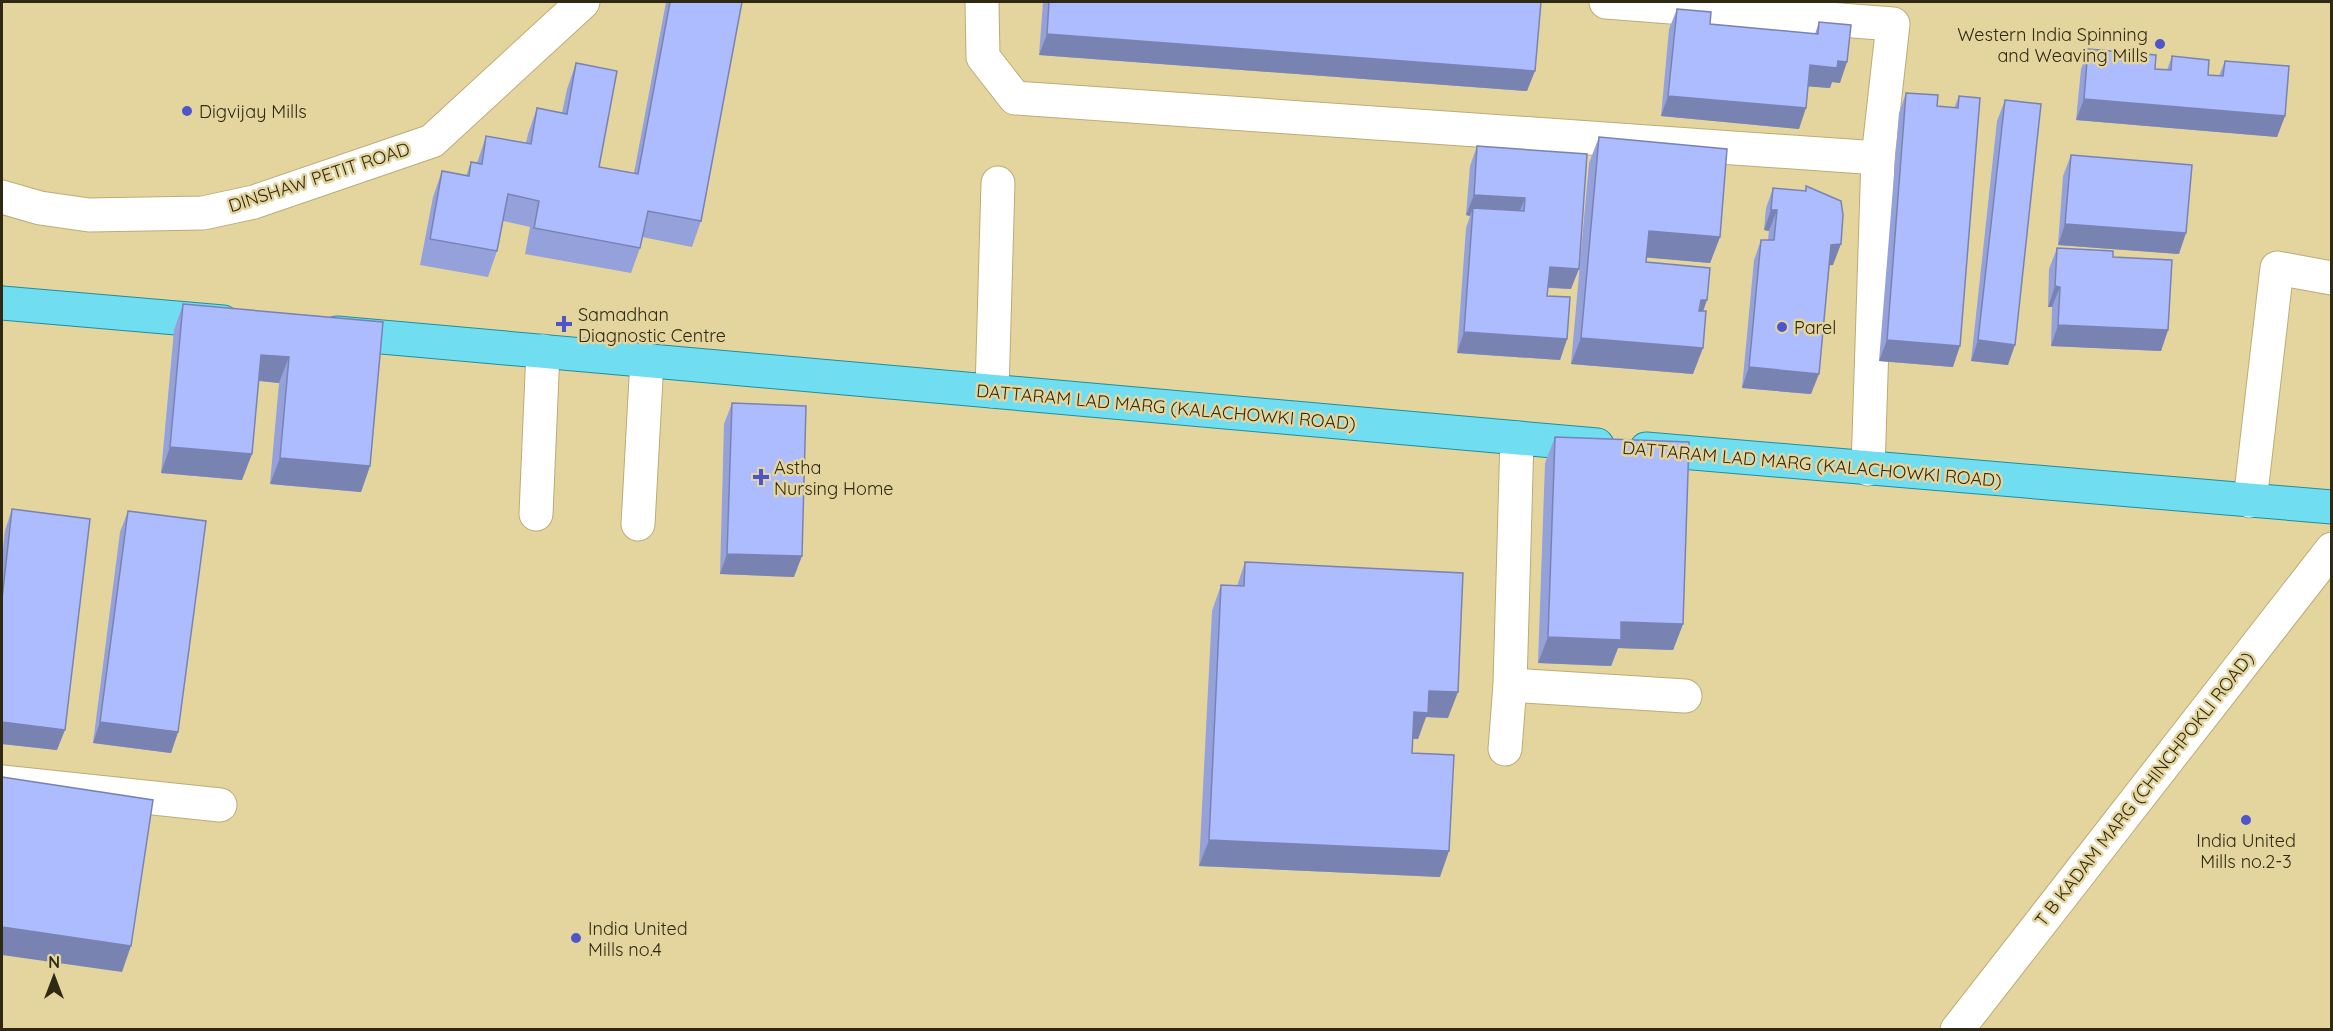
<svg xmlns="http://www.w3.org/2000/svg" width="2333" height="1031" viewBox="0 0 2333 1031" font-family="Quicksand,sans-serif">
<rect width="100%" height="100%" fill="#e4d59e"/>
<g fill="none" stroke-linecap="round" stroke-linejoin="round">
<defs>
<g id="minor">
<path d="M982,2L983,57L1015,98L1878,158"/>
<path d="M1606,2L1893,24L1878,158L1868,469"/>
<path d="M2,197L40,208L89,215L203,213L254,202L432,141L583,2"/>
<path d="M992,391L998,183"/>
<path d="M2250,501L2277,268L2332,278"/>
<path d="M536,514L543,351"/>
<path d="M638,524L647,360"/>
<path d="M1510,685L1685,696"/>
<path d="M1505,749L1510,685L1517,438"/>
<path d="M2,782L220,805"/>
<path d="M1957,1030L2332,549"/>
</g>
<g id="major">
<path d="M2,303L223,322"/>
<path d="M337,333L1597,445"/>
<path d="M1646,449L2332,507"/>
</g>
</defs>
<use href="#minor" stroke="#bbac77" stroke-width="35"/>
<use href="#major" stroke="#1c909d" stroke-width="35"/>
<use href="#minor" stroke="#fff" stroke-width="33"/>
<use href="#major" stroke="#71ddf1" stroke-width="33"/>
</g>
<g fill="#95a1db">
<path d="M666,2H742L701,221L692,247L642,237L640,248L631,273L525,254L530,227L503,221L497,251L488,277L420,265L433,197L442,171L466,176L471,162L477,163L486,136L526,143L528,134L537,108L562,113L567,89L576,63L599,167L634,173Z"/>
<path d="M1043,2H1541L1527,91L1039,55Z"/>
<path d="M1677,9L1710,24L1815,34L1819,22L1840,83L1832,82L1830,88L1808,86L1799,129L1661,116L1669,29Z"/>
<path d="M2088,49L2155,69L2167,70L2172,56L2208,75L2219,76L2225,61L2285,116L2277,137L2076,120L2081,69Z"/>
<path d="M1906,93L1937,106L1954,108L1959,96L1953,367L1879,361L1899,113Z"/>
<path d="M2005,100L2008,365L1971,361L1997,121Z"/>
<path d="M1599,137L1720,237L1710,263L1647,257L1646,262L1703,311L1693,374L1571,364L1589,163Z"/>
<path d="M1477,146L1587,154L1571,289L1548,288L1547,296L1567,339L1560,360L1457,353L1466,228L1470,216L1466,215L1470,166Z"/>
<path d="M2071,155L2179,254L2058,245L2063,176Z"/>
<path d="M1806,186L1833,265H1829L1811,394L1742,388L1754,260L1761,240H1768L1769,231L1764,230L1766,208L1773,188L1805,191Z"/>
<path d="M2057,248L2113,257L2168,330L2161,351L2051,346L2052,307H2048L2049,269Z"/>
<path d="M183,304L383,322L370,466L361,492L270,484L279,383L258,381L242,480L161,473L174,330Z"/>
<path d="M732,403L794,577L720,574L724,424Z"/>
<path d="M1555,437L1683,624L1673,650L1618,648L1611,666L1538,663L1545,463Z"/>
<path d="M12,509L57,750L2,744V558L5,530Z"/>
<path d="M128,511L178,732L171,753L93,743L120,532Z"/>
<path d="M1245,562L1448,718L1426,717L1418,739H1413L1412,753L1440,877L1199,866L1212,611L1221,585L1237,586Z"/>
</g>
<g fill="#7983b2">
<path d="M1047,34L1535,71L1527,91L1039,55Z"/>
<path d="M1838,61L1847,62L1840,83L1832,82L1830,88L1802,86L1810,65Z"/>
<path d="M1668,96L1806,108L1799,129L1661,116Z"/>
<path d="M2084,99L2285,116L2277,137L2076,120Z"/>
<path d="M1474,195L1525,198L1517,218L1473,208L1470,216L1466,215Z"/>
<path d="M1771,210H1777L1769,231L1764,230Z"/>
<path d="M2065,224L2186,233L2179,254L2058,245Z"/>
<path d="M1649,231L1720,237L1710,263L1640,257Z"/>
<path d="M1841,244L1833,265L1823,266L1831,245Z"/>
<path d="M1550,267L1579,269L1571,289L1542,287Z"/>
<path d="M2055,286L2060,287L2052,307H2048Z"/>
<path d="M1701,300H1707L1698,326Z"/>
<path d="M2058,325L2168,330L2161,351L2051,346Z"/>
<path d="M1464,332L1567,339L1560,360L1457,353Z"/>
<path d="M1581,338L1703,348L1693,374L1571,364Z"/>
<path d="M1887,340L1960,346L1953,367L1879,361Z"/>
<path d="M1978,340L2015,345L2008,365L1971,361Z"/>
<path d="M261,355L289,357L279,383L251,380Z"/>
<path d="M1749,367L1819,374L1811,394L1742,388Z"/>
<path d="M170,447L252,454L242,480L161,473Z"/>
<path d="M280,458L370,466L361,492L270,484Z"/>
<path d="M727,554L802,556L794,577L720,574Z"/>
<path d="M1621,622L1683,624L1673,650L1618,648L1611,666L1538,663L1548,637Z"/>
<path d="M1429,691L1458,692L1448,718L1426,717L1418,739L1405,738L1414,712Z"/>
<path d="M2,722L65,730L57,750L2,744Z"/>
<path d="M100,722L178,732L171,753L93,743Z"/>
<path d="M1209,840L1449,851L1440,877L1199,866Z"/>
<path d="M2,927L131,946L122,972L2,955Z"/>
</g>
<g fill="#adbbff" stroke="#7983b2" stroke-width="1.5">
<path d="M670,2H742L701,221L648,211L640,248L534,228L539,201L508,194L497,251L430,239L442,171L469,176L471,162L482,164L486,136L531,144L537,108L567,114L576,63L617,71L599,167L638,174Z"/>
<path d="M1049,2H1541L1535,71L1047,34Z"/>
<path d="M1677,9L1711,12L1710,24L1818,34L1819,22L1851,25L1847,62L1838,61L1837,68L1810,65L1806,108L1668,96Z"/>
<path d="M2088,49L2156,55L2155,69L2171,70L2172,56L2209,60L2208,75L2223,76L2225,61L2289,66L2285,116L2084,99Z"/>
<path d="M1906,93L1938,95L1937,106L1958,108L1959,96L1980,98L1960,346L1887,340Z"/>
<path d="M2005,100L2041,104L2015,345L1978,340Z"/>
<path d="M1599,137L1727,149L1720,237L1649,231L1646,262L1710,268L1707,300H1701L1699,311H1706L1703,348L1581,338Z"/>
<path d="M1477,146L1587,154L1579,269L1550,267L1547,296L1570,297L1567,339L1464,332L1473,208L1524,211L1525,198L1474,195Z"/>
<path d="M2071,155L2192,165L2186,233L2065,224Z"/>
<path d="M1806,186L1841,201L1843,215L1841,244L1831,245L1819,374L1749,367L1761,240H1774L1777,210H1771L1773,188L1806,191Z"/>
<path d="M2057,248L2113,251V257L2172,260L2168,330L2058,325L2060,287L2055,286Z"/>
<path d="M183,304L383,322L370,466L280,458L289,357L261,355L252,454L170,447Z"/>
<path d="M732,403L806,406L802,556L727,554Z"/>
<path d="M1555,437L1689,442L1683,624L1621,622V640L1548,637Z"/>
<path d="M12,509L90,519L65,730L2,722V599Z"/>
<path d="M128,511L206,521L178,732L100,722Z"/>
<path d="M1245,562L1463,573L1458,692L1429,691L1428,713L1414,712L1412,753L1454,755L1449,851L1209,840L1221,585L1244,586Z"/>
<path d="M2,777L153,800L131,946L2,927Z"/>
</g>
<g fill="#4c55ca" stroke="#e4d59e" stroke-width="2">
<circle cx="2160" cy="44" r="6"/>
<circle cx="187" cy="111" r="6"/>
<path d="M561 315h6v6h6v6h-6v6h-6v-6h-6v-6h6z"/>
<circle cx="1782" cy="327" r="6"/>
<path d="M758 468h6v6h6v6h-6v6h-6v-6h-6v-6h6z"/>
<circle cx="2246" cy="820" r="6"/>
<circle cx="576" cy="938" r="6"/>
</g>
<g text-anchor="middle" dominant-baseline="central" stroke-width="5" stroke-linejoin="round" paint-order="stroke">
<g font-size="18" fill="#2f2914" stroke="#e4d59e" text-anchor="start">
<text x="2148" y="34" text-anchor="end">Western India Spinning<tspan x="2148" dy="21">and Weaving Mills</tspan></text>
<text x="199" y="111">Digvijay Mills</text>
<text x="578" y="314">Samadhan<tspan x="578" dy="21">Diagnostic Centre</tspan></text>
<text x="1794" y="327">Parel</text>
<text x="774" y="467">Astha<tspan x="774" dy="21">Nursing Home</tspan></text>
<text x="2246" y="840" text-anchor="middle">India United<tspan x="2246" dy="21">Mills no.2-3</tspan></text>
<text x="588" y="928">India United<tspan x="588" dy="21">Mills no.4</tspan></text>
</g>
<g font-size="18" fill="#2f2914" stroke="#e4d59e">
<text transform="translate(319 177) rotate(-18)">DINSHAW PETIT ROAD</text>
<text transform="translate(1166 407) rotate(5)">DATTARAM LAD MARG (KALACHOWKI ROAD)</text>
<text transform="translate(1812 464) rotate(5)">DATTARAM LAD MARG (KALACHOWKI ROAD)</text>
<text transform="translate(2144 789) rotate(-52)">T B KADAM MARG (CHINCHPOKLI ROAD)</text>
</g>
</g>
<rect width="2333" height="1031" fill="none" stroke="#2f2914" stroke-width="6"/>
<g transform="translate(54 977)" stroke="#e4d59e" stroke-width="4.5" paint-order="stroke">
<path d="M0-4.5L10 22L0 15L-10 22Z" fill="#2f2914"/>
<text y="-9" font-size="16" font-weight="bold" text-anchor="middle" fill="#2f2914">N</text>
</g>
</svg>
